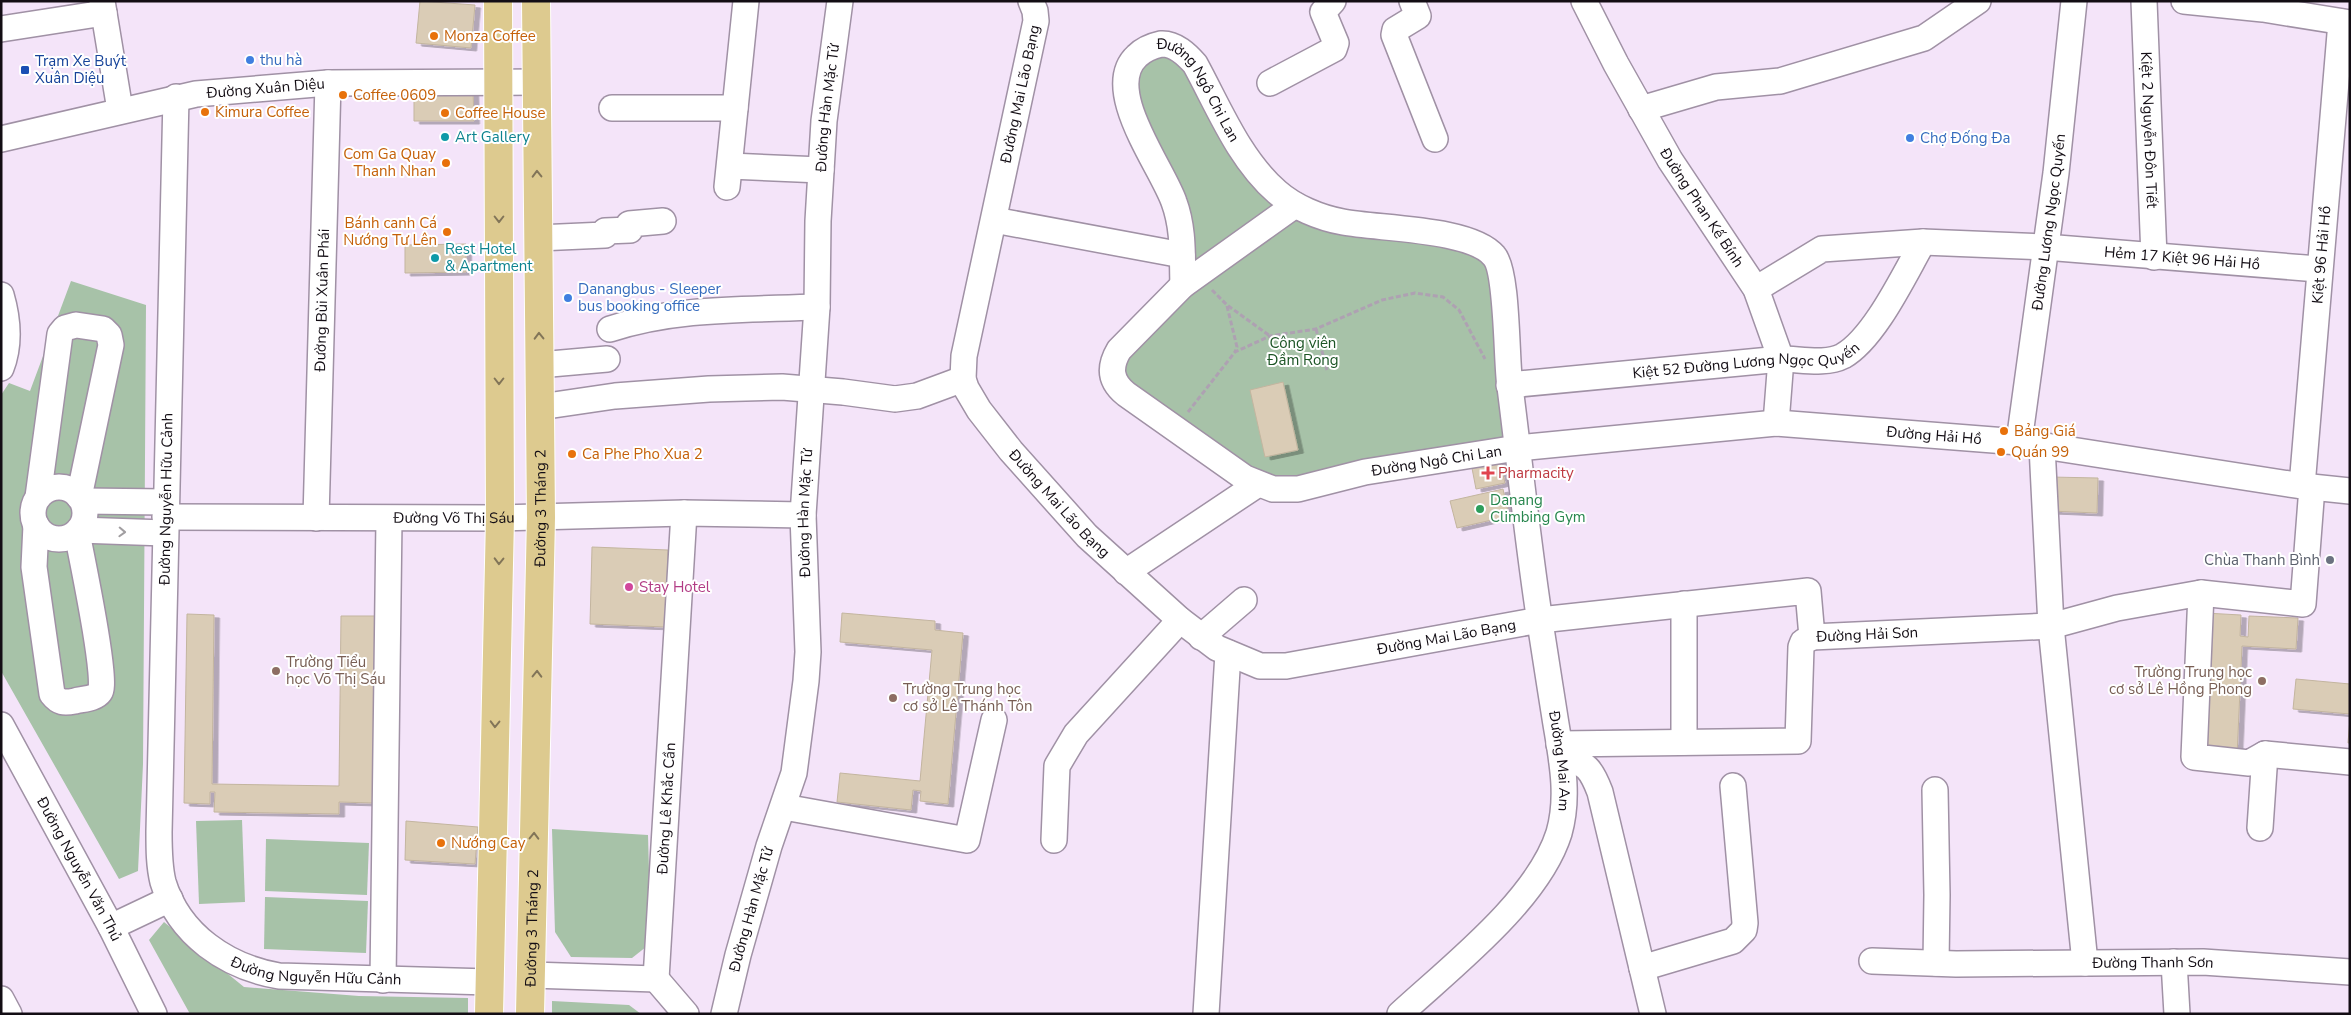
<svg xmlns="http://www.w3.org/2000/svg" width="2351" height="1015" viewBox="0 0 2351 1015" font-family="'Nunito Sans',sans-serif">
<defs>
<filter id="shadow"><feDropShadow dx="5.5" dy="3" stdDeviation="0" flood-color="#0004"/></filter>
</defs>
<rect width="100%" height="100%" fill="#f4e4f9"/>
<g fill="#a7c2a8">
<path d="M1173,46L1295,205L1461,238L1501,270L1517,448L1258,484L1114,380L1113,361L1183,285L1182,255L1130,110L1131,61Z"/>
<path d="M71,281L146,305L143,764L138,871L119,879L1,671V395L9,383L30,391Z"/>
<path d="M242,820L245,902L199,904L196,821Z"/>
<path d="M552,829L648,835L651,943L632,958L571,957L555,932Z"/>
<path d="M266,839L369,843L367,895L265,891Z"/>
<path d="M265,897L368,901L366,953L264,949Z"/>
<path d="M164,922L244,987L359,996L468,998V1014H190L149,940Z"/>
<path d="M552,1001L629,1005L641,1014H552Z"/>
</g>
<g fill="#daccb6" stroke="#c3b59f" filter="url(#shadow)">
<path d="M420,1L475,5L471,48L416,43Z"/>
<path d="M414,90H473L474,121H414Z"/>
<path d="M466,244V272L405,273V245Z"/>
<path d="M1283,382L1298,450L1265,457L1250,390Z"/>
<path d="M1499,457L1505,483L1476,489L1471,463Z"/>
<path d="M2051,477L2098,478L2097,513L2050,511Z"/>
<path d="M1503,489L1509,516L1457,528L1450,501Z"/>
<path d="M592,547L668,550L666,627L590,624Z"/>
<path d="M842,613L935,621V630L963,633L948,804L920,801L921,791L913,790L911,810L837,802L840,773L920,781L932,650L840,642Z"/>
<path d="M2205,613L2241,615L2240,636L2248,637L2249,616L2298,618L2296,649L2242,646L2237,756L2198,754Z"/>
<path d="M187,614L214,615L212,784L339,786L341,616H376L373,803L339,802V814L214,812L215,792H210V804L184,803Z"/>
<path d="M2296,679L2350,684V714L2293,709Z"/>
<path d="M2350,718V743H2348Z"/>
<path d="M406,821L478,827L475,864L405,860Z"/>
</g>
<g fill="none" stroke-linecap="round" stroke-linejoin="round">
<defs>
<g id="minor">
<path d="M102,1L120,110"/>
<path id="s1" d="M1031,1L1035,11L1036,21L964,356L963,379L966,388L979,410L1011,451L1087,536L1180,620L1217,648L1260,666H1286L1540,620L1808,591L1812,637L2051,626L2117,608L2201,593L2194,757L2249,763L2265,754L2350,762"/>
<path d="M1412,1L1418,16L1395,30L1394,35L1435,139"/>
<path id="s2" d="M1584,1L1616,64L1670,160L1756,289L1781,359L1776,423"/>
<path id="s3" d="M2144,1L2154,257"/>
<path d="M2184,1L2263,9L2350,23"/>
<path d="M1,29L104,13"/>
<path d="M1270,83L1334,49L1336,43L1323,12L1333,1"/>
<path id="s4" d="M176,97L159,832C159,849 159,866 163,882C179,935 227,967 279,976L489,982"/>
<path d="M612,108H735"/>
<path d="M1641,109L1716,87L1780,81L1924,38L1978,1"/>
<path id="s5" d="M1,139L196,94L328,83L536,82"/>
<path d="M730,166L821,170"/>
<path d="M727,187L746,1"/>
<path id="s6" d="M1295,205L1183,285L1119,350C1109,367 1110,381 1126,394L1245,478L1273,489H1298L1365,472L1517,448L1776,423L2019,442L2302,486L2350,491"/>
<path d="M994,220L1182,255"/>
<path d="M538,238L605,235V231L630,230L629,224L663,221"/>
<path id="s7" d="M1183,285C1182,257 1184,229 1174,202C1162,167 1101,89 1137,56C1143,50 1152,46 1161,44C1175,43 1187,55 1195,64C1219,108 1239,159 1277,192C1294,207 1320,218 1343,222C1379,229 1471,228 1494,256C1508,272 1506,361 1510,387C1520,466 1528,544 1540,622C1545,655 1550,686 1555,718C1561,756 1570,795 1559,833C1538,900 1451,967 1400,1014"/>
<path id="s8" d="M1756,289L1822,249L1923,242L2045,247L2318,269"/>
<path d="M1,295C8,319 10,345 1,368"/>
<path d="M610,329C676,307 748,310 817,307"/>
<path d="M539,365L607,359"/>
<path id="s9" d="M1509,385L1781,359C1800,359 1826,365 1843,356C1875,338 1905,273 1923,242"/>
<path d="M540,407L615,396L709,389L782,387L843,392L895,399L917,396L963,379"/>
<path id="s10" d="M2019,442L2056,173L2074,1"/>
<path d="M2042,446L2051,626L2085,963"/>
<path id="s11" d="M2302,486L2341,22"/>
<circle cx="59" cy="513" r="26"/>
<path d="M38,497L60,334L65,328L76,325L103,329L109,335L111,345L79,497"/>
<path d="M83,501L165,502"/>
<path id="s12" d="M165,517L500,518L684,513L803,515"/>
<path id="s13" d="M316,518L328,83"/>
<path d="M36,525L34,567L52,694C59,703 64,703 75,701C82,699 95,699 100,692C108,682 81,554 77,533"/>
<path d="M79,530L165,533"/>
<path d="M1126,572L1258,484"/>
<path d="M2201,593L2303,604L2312,487"/>
<path d="M1684,604V742"/>
<path d="M1201,637L1244,600"/>
<path id="s14" d="M1,725L111,927L154,1014"/>
<path d="M1559,744L1798,741L1801,647L1803,642L1812,637"/>
<path d="M1562,760C1586,760 1592,771 1600,792L1653,1014"/>
<path d="M1935,790L1937,895L1936,963"/>
<path d="M784,807L967,840L994,720"/>
<path d="M2260,828L2265,754"/>
<path d="M1054,840L1057,766L1076,734L1180,620"/>
<path d="M111,927L170,899"/>
<path id="s15" d="M1872,961L1956,964L2203,962L2350,972"/>
<path d="M2174,962L2177,1014"/>
<path d="M1642,968L1733,941L1744,930L1745,923L1733,786"/>
<path d="M531,975L656,979"/>
<path id="s16" d="M656,979L684,513"/>
<path d="M656,979L686,1014"/>
<path d="M383,980L389,519"/>
<path d="M1,999L9,1014"/>
<path id="s17" d="M724,1014L738,955L769,846L794,773L806,681L808,652L803,515L817,307L818,221L824,121L840,1"/>
<path d="M1206,1014L1228,653"/>
</g>
<g id="major">
<path d="M489,1014L500,518L498,1"/>
<path id="s18" d="M530,1014L541,518L536,1"/>
</g>
</defs>
<use href="#minor" stroke="#a091a5" stroke-width="28"/>
<use href="#major" stroke="#fff" stroke-width="30"/>
<g stroke="#aea1b2" stroke-width="3" stroke-dasharray="5 2.5" stroke-linecap="butt">
<path d="M1212,290L1227,305L1270,336"/>
<path d="M1227,306L1237,347L1235,352"/>
<path d="M1316,329L1327,370"/>
<path d="M1188,412L1235,352L1270,336L1316,329L1382,300L1415,293L1443,297L1459,310L1485,359"/>
</g>
<use href="#minor" stroke="#fff" stroke-width="25"/>
<use href="#major" stroke="#ddca8f" stroke-width="28"/>
</g>
<defs><path id="oneway-chevron" d="M-2-3.5L2.5 0L-2 3.5" fill="none" stroke-width="1.6" stroke-linecap="round" stroke-linejoin="round" transform="scale(1.25)"/></defs>
<g stroke="#827558">
<use href="#oneway-chevron" transform="translate(537 174) rotate(-91)"/>
<use href="#oneway-chevron" transform="translate(499 219) rotate(90)"/>
<use href="#oneway-chevron" transform="translate(539 336) rotate(-91)"/>
<use href="#oneway-chevron" transform="translate(499 381) rotate(90)"/>
<use href="#oneway-chevron" transform="translate(499 561) rotate(91)"/>
<use href="#oneway-chevron" transform="translate(537 674) rotate(-89)"/>
<use href="#oneway-chevron" transform="translate(495 724) rotate(91)"/>
<use href="#oneway-chevron" transform="translate(534 836) rotate(-89)"/>
</g>
<use stroke="#a19ea1" href="#oneway-chevron" transform="translate(122 532) rotate(2)"/>
<g fill="#e8710a" stroke="#fff" stroke-width="2">
<circle cx="434" cy="36" r="5"/>
<circle cx="343" cy="95" r="5"/>
<circle cx="205" cy="112" r="5"/>
<circle cx="445" cy="113" r="5"/>
<circle cx="446" cy="163" r="5"/>
<circle cx="447" cy="232" r="5"/>
<circle cx="2004" cy="431" r="5"/>
<circle cx="2001" cy="452" r="5"/>
<circle cx="572" cy="454" r="5"/>
<circle cx="441" cy="843" r="5"/>
</g>
<g fill="#3f7fe0" stroke="#fff" stroke-width="2">
<circle cx="250" cy="60" r="5"/>
<circle cx="1910" cy="138" r="5"/>
<circle cx="568" cy="298" r="5"/>
</g>
<rect fill="#1a4fb4" stroke="#fff" stroke-width="2" x="20" y="65" width="10" height="10" rx="2.5"/>
<g fill="#0f9aa8" stroke="#fff" stroke-width="2">
<circle cx="445" cy="137" r="5"/>
<circle cx="435" cy="258" r="5"/>
</g>
<path fill="#e0444e" stroke="#fff" stroke-width="2" d="M1485.5 465.5h5v5h5v5h-5v5h-5v-5h-5v-5h5z"/>
<circle fill="#2e9e5b" stroke="#fff" stroke-width="2" cx="1480" cy="509" r="5"/>
<circle fill="#6b7280" stroke="#fff" stroke-width="2" cx="2330" cy="560" r="5"/>
<circle fill="#d1479c" stroke="#fff" stroke-width="2" cx="629" cy="587" r="5"/>
<g fill="#8d6e63" stroke="#fff" stroke-width="2">
<circle cx="276" cy="671" r="5"/>
<circle cx="2262" cy="681" r="5"/>
<circle cx="893" cy="698" r="5"/>
</g>
<g text-anchor="middle" dominant-baseline="central" stroke-width="4" stroke-linejoin="round" paint-order="stroke">
<g font-size="15" fill="#c56008" stroke="#fff" text-anchor="start">
<text x="444" y="36">Monza Coffee</text>
<text x="353" y="95">Coffee 0609</text>
<text x="215" y="112">Kimura Coffee</text>
<text x="455" y="113">Coffee House</text>
<text x="436" y="154" text-anchor="end">Com Ga Quay<tspan x="436" dy="17">Thanh Nhan</tspan></text>
<text x="437" y="223" text-anchor="end">Bánh canh Cá<tspan x="437" dy="17">Nướng Tư Lên</tspan></text>
<text x="2014" y="431">Bảng Giá</text>
<text x="2011" y="452">Quán 99</text>
<text x="582" y="454">Ca Phe Pho Xua 2</text>
<text x="451" y="843">Nướng Cay</text>
</g>
<g font-size="15" fill="#366cbe" stroke="#fff" text-anchor="start">
<text x="260" y="60">thu hà</text>
<text x="1920" y="138">Chợ Đống Đa</text>
<text x="578" y="289">Danangbus - Sleeper<tspan x="578" dy="17">bus booking office</tspan></text>
</g>
<g font-size="15" fill="#164399" stroke="#fff" text-anchor="start">
<text x="35" y="61">Trạm Xe Buýt<tspan x="35" dy="17">Xuân Diệu</tspan></text>
</g>
<g font-size="15" fill="#130d14" stroke="#fff">
<text stroke="none"><textPath href="#s5" startOffset="270">Đường Xuân Diệu</textPath></text>
<text transform="translate(1020 94) rotate(-78)">Đường Mai Lão Bạng</text>
<text stroke="none"><textPath href="#s7" startOffset="332">Đường Ngô Chi Lan</textPath></text>
<text stroke="none"><textPath href="#s17" startOffset="918">Đường Hàn Mặc Tử</textPath></text>
<text stroke="none"><textPath href="#s3" startOffset="129">Kiệt 2 Nguyễn Đôn Tiết</textPath></text>
<text stroke="none"><textPath href="#s2" startOffset="238">Đường Phan Kế Bính</textPath></text>
<text stroke="none"><textPath href="#s10" startOffset="222">Đường Lương Ngọc Quyến</textPath></text>
<text stroke="none"><textPath href="#s11" startOffset="232">Kiệt 96 Hải Hồ</textPath></text>
<text stroke="none"><textPath href="#s8" startOffset="438">Hẻm 17 Kiệt 96 Hải Hồ</textPath></text>
<text stroke="none"><textPath href="#s13" startOffset="218">Đường Bùi Xuân Phái</textPath></text>
<text stroke="none"><textPath href="#s9" startOffset="239">Kiệt 52 Đường Lương Ngọc Quyến</textPath></text>
<text stroke="none"><textPath href="#s6" startOffset="1121">Đường Hải Hồ</textPath></text>
<text stroke="none"><textPath href="#s6" startOffset="621">Đường Ngô Chi Lan</textPath></text>
<text transform="translate(166 499) rotate(-89)">Đường Nguyễn Hữu Cảnh</text>
<text stroke="none"><textPath href="#s1" startOffset="545">Đường Mai Lão Bạng</textPath></text>
<text stroke="none"><textPath href="#s18" startOffset="506">Đường 3 Tháng 2</textPath></text>
<text stroke="none"><textPath href="#s17" startOffset="512">Đường Hàn Mặc Tử</textPath></text>
<text stroke="none"><textPath href="#s12" startOffset="289">Đường Võ Thị Sáu</textPath></text>
<text stroke="none"><textPath href="#s1" startOffset="1461">Đường Hải Sơn</textPath></text>
<text stroke="none"><textPath href="#s1" startOffset="995">Đường Mai Lão Bạng</textPath></text>
<text stroke="none"><textPath href="#s7" startOffset="1205">Đường Mai Am</textPath></text>
<text stroke="none"><textPath href="#s16" startOffset="171">Đường Lê Khắc Cần</textPath></text>
<text stroke="none"><textPath href="#s14" startOffset="164">Đường Nguyễn Văn Thủ</textPath></text>
<text stroke="none"><textPath href="#s17" startOffset="108">Đường Hàn Mặc Tử</textPath></text>
<text stroke="none"><textPath href="#s18" startOffset="86">Đường 3 Tháng 2</textPath></text>
<text stroke="none"><textPath href="#s15" startOffset="281">Đường Thanh Sơn</textPath></text>
<text stroke="none"><textPath href="#s4" startOffset="979">Đường Nguyễn Hữu Cảnh</textPath></text>
</g>
<g font-size="15" fill="#0d838f" stroke="#fff" text-anchor="start">
<text x="455" y="137">Art Gallery</text>
<text x="445" y="249">Rest Hotel<tspan x="445" dy="17">&amp; Apartment</tspan></text>
</g>
<g font-size="15" fill="#1b5424" stroke="#fff">
<text x="1303" y="343">Công viên<tspan x="1303" dy="17">Đầm Rong</tspan></text>
</g>
<g font-size="15" fill="#be3a42" stroke="#fff" text-anchor="start">
<text x="1498" y="473">Pharmacity</text>
</g>
<g font-size="15" fill="#27864d" stroke="#fff" text-anchor="start">
<text x="1490" y="500">Danang<tspan x="1490" dy="17">Climbing Gym</tspan></text>
</g>
<g font-size="15" fill="#5b616d" stroke="#fff" text-anchor="end">
<text x="2320" y="560">Chùa Thanh Bình</text>
</g>
<g font-size="15" fill="#b23c85" stroke="#fff" text-anchor="start">
<text x="639" y="587">Stay Hotel</text>
</g>
<g font-size="15" fill="#785e54" stroke="#fff" text-anchor="start">
<text x="286" y="662">Trường Tiểu<tspan x="286" dy="17">học Võ Thị Sáu</tspan></text>
<text x="2252" y="672" text-anchor="end">Trường Trung học<tspan x="2252" dy="17">cơ sở Lê Hồng Phong</tspan></text>
<text x="903" y="689">Trường Trung học<tspan x="903" dy="17">cơ sở Lê Thánh Tôn</tspan></text>
</g>
</g>
<rect width="2351" height="1015" fill="none" stroke="#130d14" stroke-width="5"/>
</svg>
